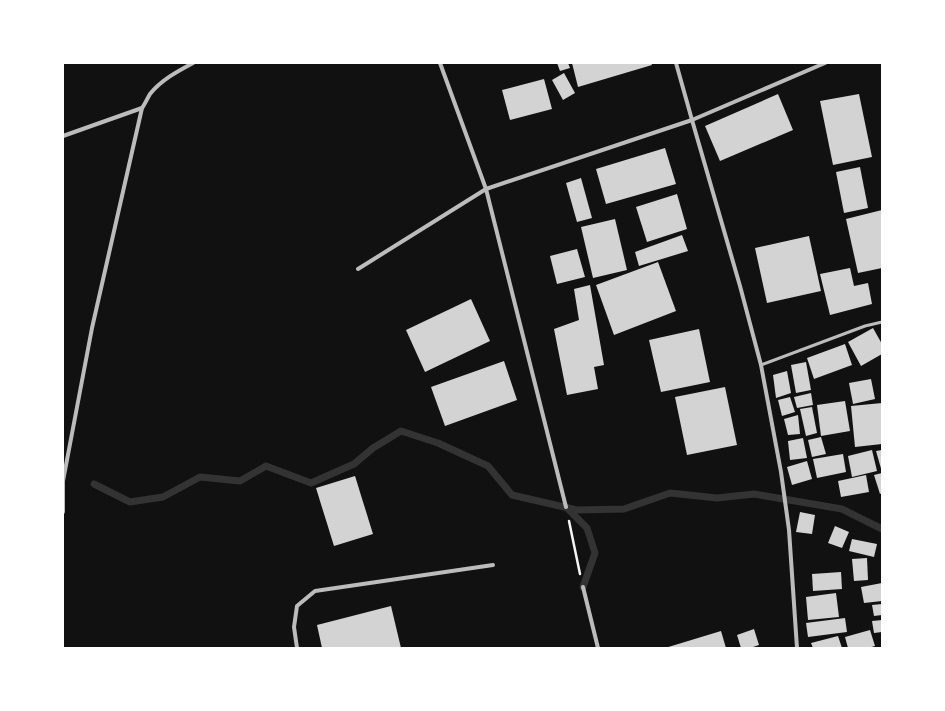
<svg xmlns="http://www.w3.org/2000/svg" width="945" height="711" viewBox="0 0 945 711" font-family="'Fira Sans Condensed',sans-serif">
<rect width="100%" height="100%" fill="#111"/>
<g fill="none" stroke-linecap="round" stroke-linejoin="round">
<g stroke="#333" stroke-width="7">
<path d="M94,484L130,502L163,497L200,477L240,481L266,466L311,483L354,464L373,448L401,431L438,443L488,466L512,495L577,510L624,509L670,493L717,498L754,494L842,509L882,529"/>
<path d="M567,508L587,528L595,553L583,587"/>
</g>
</g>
<g fill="#d3d3d3">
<path d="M557,63H568L570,68L560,71Z"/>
<path d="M572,63H651L652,65L578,87Z"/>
<path d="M564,73L575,93L563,100L552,80Z"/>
<path d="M544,79L552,109L510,120L502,90Z"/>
<path d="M778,94L793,130L720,161L705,126Z"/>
<path d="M859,94L872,157L833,165L820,101Z"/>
<path d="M665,148L676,184L606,204L596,169Z"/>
<path d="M860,167L868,208L844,213L836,172Z"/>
<path d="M581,178L592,218L577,222L566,183Z"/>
<path d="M677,194L687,229L647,242L636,207Z"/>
<path d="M882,210V268L858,273L846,219Z"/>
<path d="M615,219L627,270L593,278L581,227Z"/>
<path d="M682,235L688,251L639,266L635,252Z"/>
<path d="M809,236L821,291L767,303L755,248Z"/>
<path d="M577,249L585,277L557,284L550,256Z"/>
<path d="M658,262L676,311L614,335L596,285Z"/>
<path d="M850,268L854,286L868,283L872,304L830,315L820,274Z"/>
<path d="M590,285L604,365L594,367L598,389L567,395L554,329L579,320L574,289Z"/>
<path d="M471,299L490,341L425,372L406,330Z"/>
<path d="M873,328L882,344V354L861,366L848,342Z"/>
<path d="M699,329L710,382L661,392L649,340Z"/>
<path d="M845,344L852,365L814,379L807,358Z"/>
<path d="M504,361L517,400L445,426L431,387Z"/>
<path d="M806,362L811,390L796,393L791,365Z"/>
<path d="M787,371L791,393L776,398L773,375Z"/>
<path d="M871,379L875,399L853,404L849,383Z"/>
<path d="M725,387L737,445L687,455L675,397Z"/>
<path d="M811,393L813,405L797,408L794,397Z"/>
<path d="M790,397L795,412L782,416L778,400Z"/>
<path d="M845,401L850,431L821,436L817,405Z"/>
<path d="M882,403V444L855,447L851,406Z"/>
<path d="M812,407L817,433L806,436L800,409Z"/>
<path d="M798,415L800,434L788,435L784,419Z"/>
<path d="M821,437L826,454L812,457L808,440Z"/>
<path d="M803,438L807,458L790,460L788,441Z"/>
<path d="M872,450L877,471L852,477L848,456Z"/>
<path d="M882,450V472L876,451Z"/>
<path d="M843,454L846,472L817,478L813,459Z"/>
<path d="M807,461L812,479L792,485L787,467Z"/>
<path d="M882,473V493L880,494L874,475Z"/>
<path d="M866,475L869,492L841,497L838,481Z"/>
<path d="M355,476L373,534L334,546L316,488Z"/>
<path d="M800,512L815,515L812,534L796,532Z"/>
<path d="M835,526L849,532L842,548L828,543Z"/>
<path d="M852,539L877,544L874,557L849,551Z"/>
<path d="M867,558L868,580L854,581L852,559Z"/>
<path d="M841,572L842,589L813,591L812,574Z"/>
<path d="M882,583V601L864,603L861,587Z"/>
<path d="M836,593L839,617L808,620L806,597Z"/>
<path d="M882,604V615L874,616L872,605Z"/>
<path d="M391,606L401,648H322L317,625Z"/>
<path d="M845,618L847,632L808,637L806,623Z"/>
<path d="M882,620V632L874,633L872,621Z"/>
<path d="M754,629L759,645L750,648H741L737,635Z"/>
<path d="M870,630L875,646L868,648H848L845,637Z"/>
<path d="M721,631L726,648H665Z"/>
<path d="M838,636L842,648H813L811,643Z"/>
</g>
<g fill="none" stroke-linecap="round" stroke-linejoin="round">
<path stroke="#f5f5f5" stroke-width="2.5" d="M569,521L580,574"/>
<path stroke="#bcbcbc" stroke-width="3" d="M761,365L865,326L882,322"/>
<g stroke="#bcbcbc" stroke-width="4">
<path d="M440,63L486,189L566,507"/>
<path d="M676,63L692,120L740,286L761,365L781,472L789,530L797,648"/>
<path d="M63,136L142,108"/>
<path d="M358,269L486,189L692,120L825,63"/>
<path d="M63,512V481L92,328L142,108C145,104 147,99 150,94C161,80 178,71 193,63"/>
<path d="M583,587L598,648"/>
<path d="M297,648L294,627L297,606L315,591L493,565"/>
</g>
</g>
<rect width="945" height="711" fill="none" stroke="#ffffff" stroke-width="128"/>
</svg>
